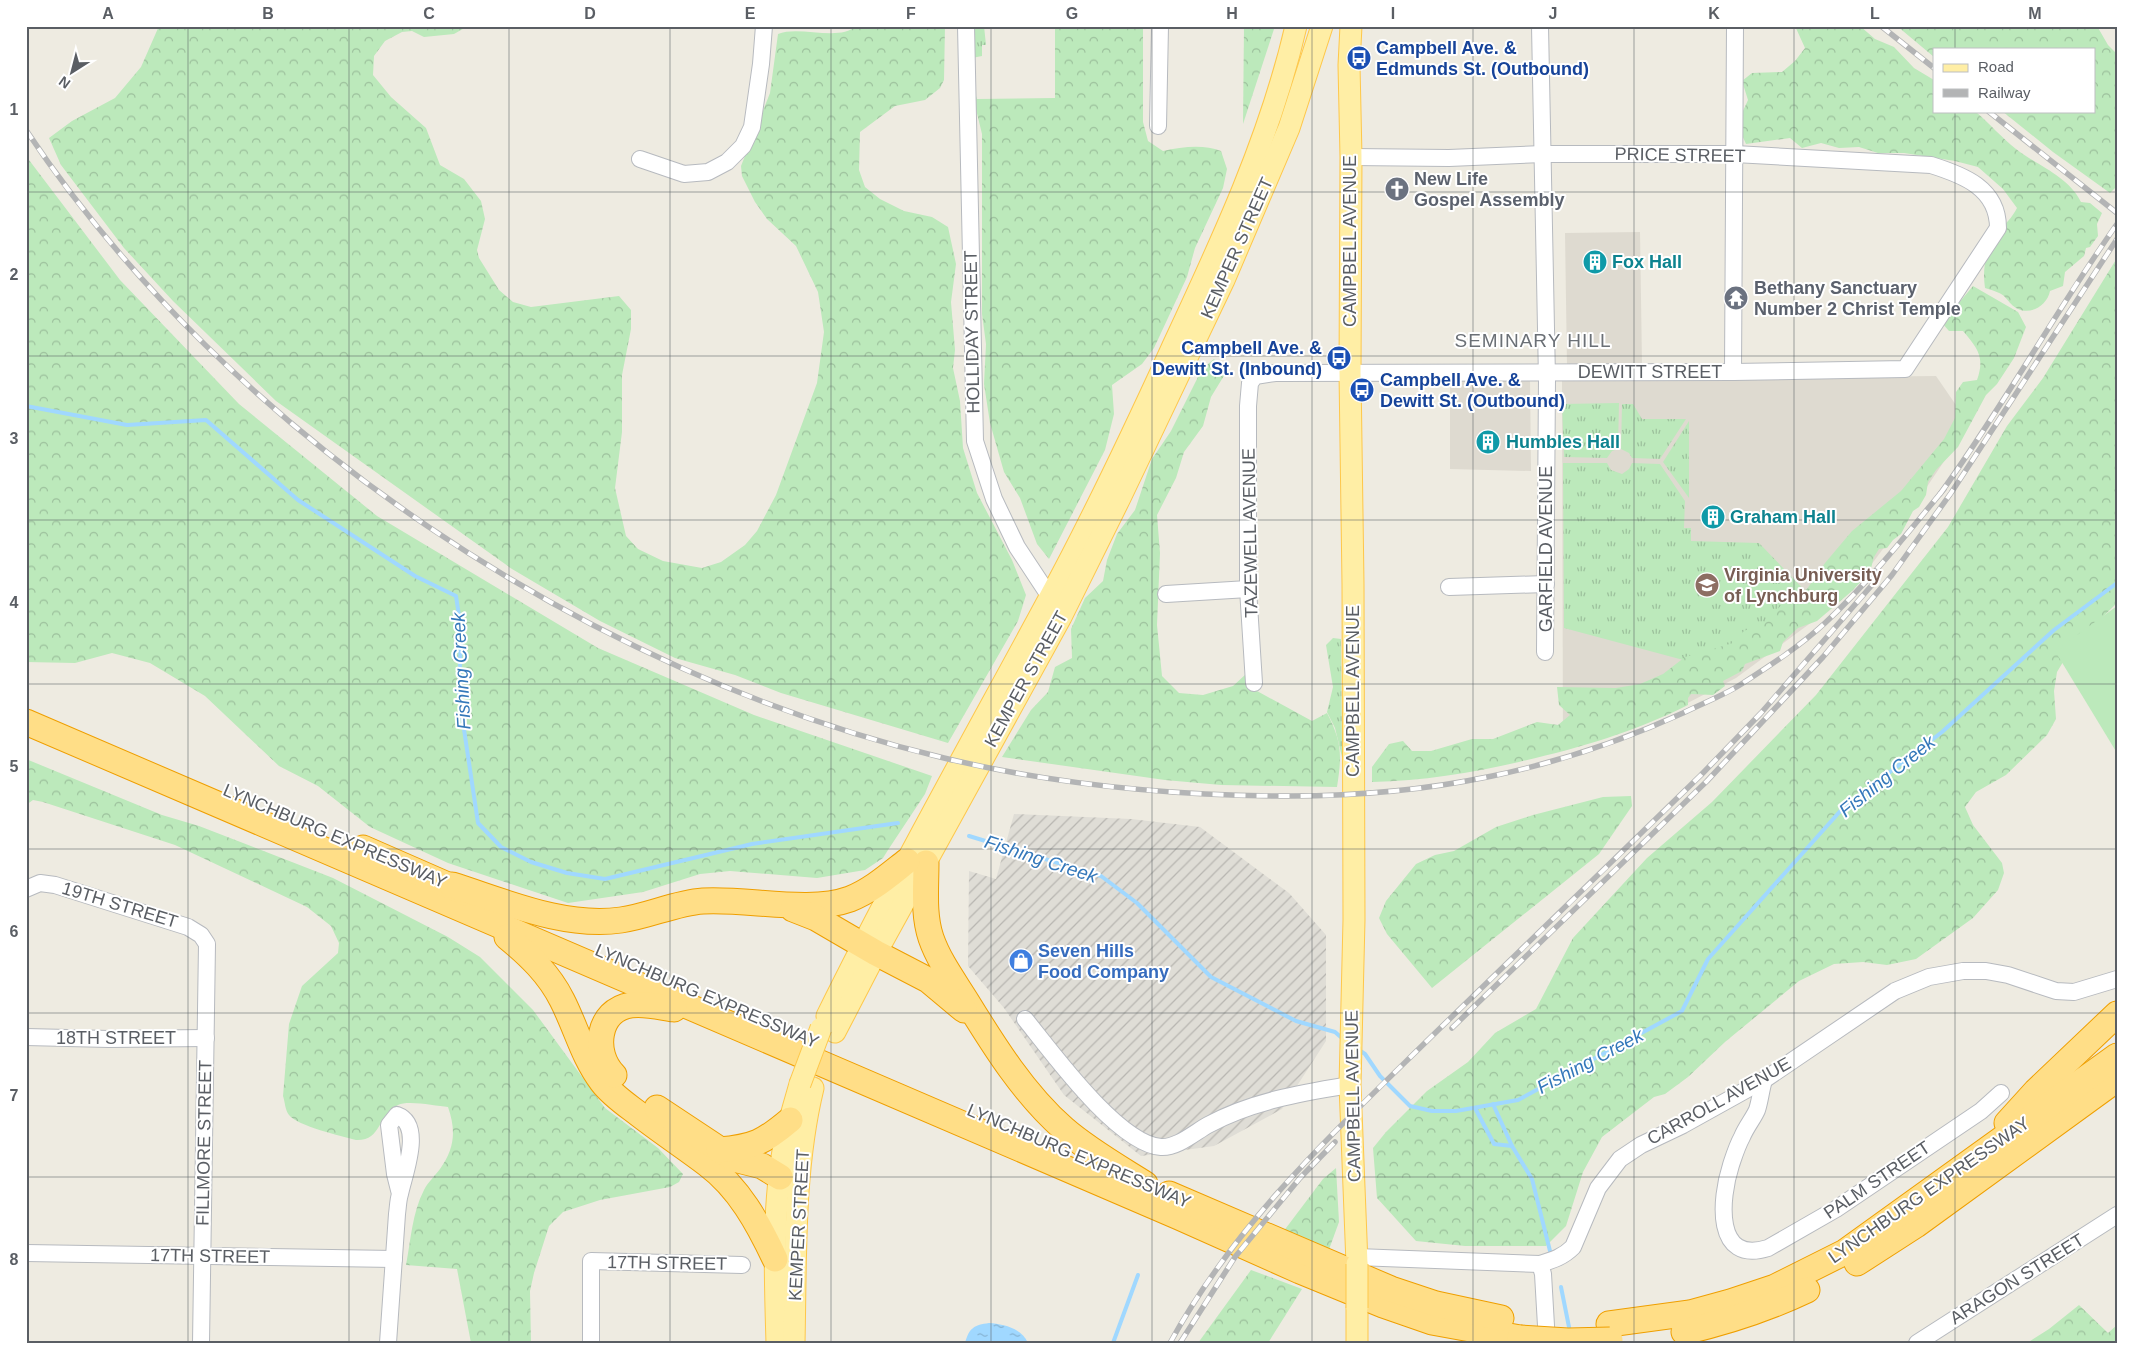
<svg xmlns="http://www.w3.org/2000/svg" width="2143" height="1369" viewBox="0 0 2143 1369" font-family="Arial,sans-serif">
<defs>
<pattern id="industrial-furrows" width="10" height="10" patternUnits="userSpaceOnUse" patternTransform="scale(1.25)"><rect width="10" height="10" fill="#dfddd6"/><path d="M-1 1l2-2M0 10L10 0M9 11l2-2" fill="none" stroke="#b8b6b1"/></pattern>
<pattern id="grass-tufts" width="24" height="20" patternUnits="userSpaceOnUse" patternTransform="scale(1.25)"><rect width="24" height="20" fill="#bce9bb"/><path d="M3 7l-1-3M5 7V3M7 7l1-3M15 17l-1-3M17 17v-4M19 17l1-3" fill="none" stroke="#9cc09c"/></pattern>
<pattern id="forest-crowns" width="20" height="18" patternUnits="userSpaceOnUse" patternTransform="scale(1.25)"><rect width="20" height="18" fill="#bce9bb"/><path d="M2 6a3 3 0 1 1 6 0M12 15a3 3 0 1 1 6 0" fill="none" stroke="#9cc09c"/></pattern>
<pattern id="water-ripples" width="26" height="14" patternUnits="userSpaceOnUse" patternTransform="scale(1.25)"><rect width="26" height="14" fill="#a0d8ff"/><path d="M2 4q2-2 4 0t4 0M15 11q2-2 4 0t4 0" fill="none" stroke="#85b2d2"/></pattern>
</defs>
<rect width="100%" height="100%" fill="#eeebe1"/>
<path fill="url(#industrial-furrows)" d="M1014,814L1131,819L1200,827L1289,893L1326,935V1041L1282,1109L1214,1146L1141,1156L1064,1095L1004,1008L968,966L969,871L996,879Z"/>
<g fill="#dedad0">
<path d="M1640,232L1642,365L1567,366L1565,233Z"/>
<path d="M1936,376L1969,424L1906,518L1874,561L1831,608L1736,678L1678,708L1634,726L1563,751L1562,380Z"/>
<path d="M1450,380H1530L1531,471L1450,469Z"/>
</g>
<g fill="url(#grass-tufts)">
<path d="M971,26H984L986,45H982V56L972,58Z"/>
<path d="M1619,403L1618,449L1612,451L1607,458L1564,457L1562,404Z"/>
<path d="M1622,404H1633L1642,419H1686L1660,459L1632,458L1629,453L1621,449Z"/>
<path d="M1689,421V498L1663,462Z"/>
<path d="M1563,463H1607L1611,470L1622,474L1629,469L1632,463L1660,464L1685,501L1684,528H1691V541L1759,543L1809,595L1702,665L1564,628Z"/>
<path d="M1333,638L1341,639L1342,757L1335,728L1327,712L1333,687L1326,645Z"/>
</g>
<g fill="url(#forest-crowns)">
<path d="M159,26H468L454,34L424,37L412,31L402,32L385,41L374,56L373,75L391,97L426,128L440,165L464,179L481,201L485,219L477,250L479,258L499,290L513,302L531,307L619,296L631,310V329L622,375V432L615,488L626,536L638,549L663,561L702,568L721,562L745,545L757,531L776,495L817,383L824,332L818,292L796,246L767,219L755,202L742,176L741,166L770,93L778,34C799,25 839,42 856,26H945L944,80L940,88L925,100L895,106L860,132L859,170L865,187L880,199L904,211L932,217L948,227L956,264L951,302L955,350L953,368L960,401L963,448L977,493L1012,560L1026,595L1018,621L948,743L781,693L735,675L675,658L600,621L512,569L276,401L173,301L124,248L61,165L49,138L72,121L115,98L141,67Z"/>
<path d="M1055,26H1143V122L1148,141L1163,151C1182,147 1203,144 1221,151L1227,169L1223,188L1195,248L1187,277L1154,348L1142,364L1112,385L1114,414L1105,450L1049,559L1037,544L1020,498L1004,472L990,423L984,384L986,344L982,314V134L975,105L976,96L977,99L1055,98Z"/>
<path d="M1244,26H1275L1243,124Z"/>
<path d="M1795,26H1860L1875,39L1894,47L1914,68L1934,80V111L1976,112C1990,124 2002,138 2016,149C2038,166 2068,176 2081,202L2090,203L2102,213L2097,224L2098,236L2090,247L2086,248L2084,256L2065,272L2063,286L2050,291C2047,306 2030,316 2016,308C2011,305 2008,300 2004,296C1999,292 1991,290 1985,288C1982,268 1986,248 1998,232C2005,224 2012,218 2017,208L2003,189L1978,167L1955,161L1904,153H1878L1859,147L1839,148L1821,143L1802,148L1790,138L1746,144L1737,124L1748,100L1742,81L1752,73L1782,72L1795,61L1805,48Z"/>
<path d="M1897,26H2097L2108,45L2117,54V186L2110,193L2053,152L2002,111H2094V49H1934V57Z"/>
<path d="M26,156L120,280L239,404L377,516L598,648L754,715L932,776L925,794L888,850L883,858L865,870L817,878L730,871L700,874L643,892L568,903L448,863L370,827L318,786L279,766L205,696L150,663L112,653L75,663L26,662Z"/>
<path d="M2117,258V603L2072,647L2057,672L2054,691L2056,719L2047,735L2006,775L1976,792L1965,807L1973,825L2002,863L2004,873L1998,890L1973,918L1916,959L1887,965L1863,962L1834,964L1799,981L1725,1042L1688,1077L1665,1094L1654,1097L1602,1137L1583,1172L1566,1226L1546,1246H1465L1416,1241L1377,1198L1373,1148L1386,1132L1427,1091L1468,1062L1495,1033L1536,1009L1573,938L1647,858L1712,802L1816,695L1948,527L2007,426L2043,378Z"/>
<path d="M1973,286L2018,312L2026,327L2014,358L1997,384L1986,395L1958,447L1936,470L1928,482L1926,495L1919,507L1913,511L1901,534L1893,540L1887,548L1879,549L1874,557L1870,572L1852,591L1817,621L1798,628L1783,642L1780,651L1745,664L1742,671L1723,681L1725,686L1713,695L1691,694L1688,698V705C1632,733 1579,748 1519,762C1470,773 1422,781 1372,782V767L1389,744L1403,741L1412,751H1431L1472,739H1493L1537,722L1558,725L1570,715L1559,705L1557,687L1616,688L1640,684L1663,674L1685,657L1733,643L1744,631L1766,622L1786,600L1807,589L1825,563L1852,531L1901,491L1944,439L1955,418L1956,392L1963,382L1977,380C1985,357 1978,349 1963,331H1949L1942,323Z"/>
<path d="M1214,359L1225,374L1211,397L1203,426L1184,452L1176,478L1157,515L1160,553L1157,625L1162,676L1179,693L1203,695L1233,686L1246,674L1257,691L1312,721L1327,713C1342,742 1342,755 1337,787L1221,785L1165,780L1002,757L1031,710L1048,692L1055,667L1072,658L1071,629L1085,598L1103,581L1107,560L1117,534L1135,510L1152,459L1171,431L1202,369Z"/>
<path d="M26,759L162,815L199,826L333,878L448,937L480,957L533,1010L605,1108L658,1148L683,1174L679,1182L670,1187L600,1200L563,1212L549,1226L534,1273L530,1291L531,1343H471L457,1269L406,1265C411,1240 412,1213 424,1190C428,1182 435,1176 440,1169C455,1148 456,1130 448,1107C436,1106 408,1100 398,1105C377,1115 382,1141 356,1140C342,1136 297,1126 289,1115C285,1110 285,1102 283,1096L289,1024L302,986L338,953L339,943L331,926L307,907L175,845L43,802L33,800L26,805Z"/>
<path d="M1631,796L1632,806L1599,854L1432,988L1387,934L1379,918L1386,901L1416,864L1435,855L1454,851L1496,827L1533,815L1603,797Z"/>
<path d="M1336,1168L1339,1222L1327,1255L1283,1232L1323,1179Z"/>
<path d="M1251,1270L1302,1289L1268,1343H1198Z"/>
<path d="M2079,1305L2108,1333L2117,1325V1343H2027L2049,1329Z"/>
</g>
<path fill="#bce9bb" d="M2117,606V753L2055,651Z"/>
<path fill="url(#water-ripples)" d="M989,1323C1003,1324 1022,1328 1028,1343H965C969,1328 974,1325 989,1323Z"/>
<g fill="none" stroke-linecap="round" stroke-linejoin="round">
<g stroke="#a0d8ff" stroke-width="4">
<path d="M26,406L127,425L206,420L298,500L415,576L456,596L461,629L459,696L478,823L501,847L531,862L567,873L605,879L752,844L898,823"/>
<path d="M969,836L1101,876L1137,903L1211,977L1296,1021L1335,1032L1343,1039"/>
<path d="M1359,1050L1365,1054L1380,1076L1410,1106L1432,1111H1456L1518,1100L1682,1011L1708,959L1843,808L1942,732L2054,630L2117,583"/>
<path d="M1493,1104L1512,1146L1532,1179L1550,1251"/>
<path d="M1475,1108L1494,1144L1512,1146"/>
<path d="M1561,1287L1570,1332"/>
<path d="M1113,1343L1138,1275"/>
</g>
<defs>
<g id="minor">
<path d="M966,26L975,441L994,499L1017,547L1056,606"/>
<path d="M1540,26L1547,379L1545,652"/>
<path d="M1158,126L1160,26"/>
<path d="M640,159L684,174L708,172L727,162L743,146L752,127L761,64L764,26"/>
<path d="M1733,372L1735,26"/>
<path d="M1449,587L1546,584"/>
<path d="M1166,594L1248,589"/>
<path d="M1254,683L1248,589V406L1250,383L1255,376L1275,373L1733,372L1905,369L1998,228C1998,188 1963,175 1931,165L1735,154H1543L1449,158L1351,157"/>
<path d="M26,889L40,883L55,885L188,927L201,935L207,944L201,1343"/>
<path d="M1025,1019C1051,1051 1118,1144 1161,1147C1177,1148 1194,1133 1208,1125C1252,1101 1302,1093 1350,1085"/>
<path d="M26,1037L109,1039L206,1038"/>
<path d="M1764,1080C1761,1090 1760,1101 1757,1110C1753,1119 1746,1127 1742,1137C1737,1146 1734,1156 1731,1165C1720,1199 1714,1265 1768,1248L1836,1209L1981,1111L2001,1093"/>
<path d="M26,1253L394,1259"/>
<path d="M1357,1257L1540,1264C1553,1260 1563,1257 1573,1247L1598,1188L1620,1159L1641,1145L1683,1125L1764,1080L1895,991L1929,977L1963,971H1986L2008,975L2056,991L2074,992L2117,979"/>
<path d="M1540,1264L1543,1274L1547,1343"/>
<path d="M388,1343L397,1214C398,1207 398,1200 400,1194C404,1174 424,1125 397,1115L389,1125L395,1174L400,1194"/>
<path d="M591,1343V1261L742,1265"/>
<path d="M1917,1343L2117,1215"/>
</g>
<g id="major">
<path d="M1351,26L1349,65L1351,157L1350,373L1353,584L1354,920L1350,1085L1357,1264"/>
<path d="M827,1016C897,874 975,736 1050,597C1094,516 1133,433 1171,350C1220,245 1270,139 1296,26"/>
<path d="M835,1032L876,953L1061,617L1120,498L1224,280L1289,128L1322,26"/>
<path d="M1357,1308V1343"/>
<path d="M777,1343C775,1276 772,1206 785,1140C789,1121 795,1102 800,1084"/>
<path d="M794,1343C796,1257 793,1171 813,1088"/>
</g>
<g id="highway">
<path d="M26,722L1179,1217L1300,1271L1383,1305L1432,1322L1520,1338"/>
<path d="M363,848L466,893"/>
<path d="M926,863C926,888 923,914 931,938C939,961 954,981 967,1002C994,1046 1024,1094 1064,1129C1088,1150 1118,1167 1145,1184"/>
<path d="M452,885C506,902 564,928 621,920C649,916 675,903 703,901C747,898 809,914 850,899C871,891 889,875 907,861"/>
<path d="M793,909L816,918L876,953L928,980L964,1010"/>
<path d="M507,937C529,955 549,974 562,1000C576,1027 583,1057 602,1082C611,1094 624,1103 636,1112C659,1130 683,1146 707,1164C739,1188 758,1223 775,1259"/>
<path d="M614,1075C592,1053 597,1010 631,1005C645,1003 660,1007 674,1009"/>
<path d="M657,1108L734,1159L762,1166L780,1177"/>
<path d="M2007,1123L2036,1091L2117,1014"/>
<path d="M719,1150C754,1147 764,1142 790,1120"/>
<path d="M1169,1194L1391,1289L1436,1304L1501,1318"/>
<path d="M1857,1263L1916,1225L2117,1079"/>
<path d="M1609,1324L1690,1313L1730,1302L1775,1287L1845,1252L2117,1056"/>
<path d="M1684,1332C1727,1322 1767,1309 1807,1290"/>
</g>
</defs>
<use href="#minor" stroke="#b7babf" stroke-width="18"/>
<use href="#major" stroke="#fec74a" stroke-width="23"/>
<use href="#highway" stroke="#ef9f00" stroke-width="27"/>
<use href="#minor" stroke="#fff" stroke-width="16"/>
<use href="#major" stroke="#ffeea5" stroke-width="21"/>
<use href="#highway" stroke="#ffde87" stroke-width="25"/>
<defs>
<g id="rail">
<path d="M1881,26L1934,68"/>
<path d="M1988,111L2117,213"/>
<path d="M26,130C229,435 589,673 944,758C1057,785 1174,796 1290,796C1429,796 1556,771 1683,713C1703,703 1725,695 1743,683C1771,665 1800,646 1825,623C1869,582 1906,535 1944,489"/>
<path d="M1940,494C2003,407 2055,312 2117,224"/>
<path d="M1452,1028L1707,781L1823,657L1892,575L1951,493L2117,239"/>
<path d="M1170,1343C1237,1221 1333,1133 1431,1037C1521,950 1611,863 1701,775L1761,713L1878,578"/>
<path d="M1180,1343L1235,1257L1300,1178L1335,1142"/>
</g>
</defs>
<use href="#rail" stroke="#b3b4b5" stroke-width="5.5"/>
<use href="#rail" stroke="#fff" stroke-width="4" stroke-dasharray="11" stroke-linecap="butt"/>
<defs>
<g id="major-bridge">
<path d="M800,1084L821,1028"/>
<path d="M1357,1308V1264"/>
</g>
<path id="highway-bridge" d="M1520,1338L1568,1341L1610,1340"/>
</defs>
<use href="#major-bridge" stroke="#fec74a" stroke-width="23" stroke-linecap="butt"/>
<use href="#highway-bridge" stroke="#ef9f00" stroke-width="27" stroke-linecap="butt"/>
<use href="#major-bridge" stroke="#ffeea5" stroke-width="21"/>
<use href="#highway-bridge" stroke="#ffde87" stroke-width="25"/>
</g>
<path fill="none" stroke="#5a5e64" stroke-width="1" stroke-opacity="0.55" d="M188,26V1343M349,26V1343M509,26V1343M670,26V1343M831,26V1343M991,26V1343M1152,26V1343M1312,26V1343M1473,26V1343M1634,26V1343M1794,26V1343M1955,26V49M1955,111V1343M26,192H2117M26,356H2117M26,520H2117M26,684H2117M26,849H2117M26,1013H2117M26,1177H2117"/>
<defs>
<symbol id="bus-disc" viewBox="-11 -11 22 22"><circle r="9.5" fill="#1a4fb4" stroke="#fff"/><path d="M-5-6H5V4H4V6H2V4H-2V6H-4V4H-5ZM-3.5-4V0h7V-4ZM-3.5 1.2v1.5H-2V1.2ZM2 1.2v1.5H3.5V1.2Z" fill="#fff"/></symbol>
<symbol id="church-disc" viewBox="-11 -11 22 22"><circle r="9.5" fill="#6b7280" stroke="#fff"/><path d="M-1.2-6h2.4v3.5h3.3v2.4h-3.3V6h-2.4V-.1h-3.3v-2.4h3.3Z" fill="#fff"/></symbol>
<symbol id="building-disc" viewBox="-11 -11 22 22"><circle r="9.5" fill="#0f9aa8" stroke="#fff"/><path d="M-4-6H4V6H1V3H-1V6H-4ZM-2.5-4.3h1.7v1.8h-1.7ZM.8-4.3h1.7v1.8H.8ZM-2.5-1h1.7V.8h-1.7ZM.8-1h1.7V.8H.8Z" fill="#fff"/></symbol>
<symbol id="temple-disc" viewBox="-11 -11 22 22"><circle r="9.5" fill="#6b7280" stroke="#fff"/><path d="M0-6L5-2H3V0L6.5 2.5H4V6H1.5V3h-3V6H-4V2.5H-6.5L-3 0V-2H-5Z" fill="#fff"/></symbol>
<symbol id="university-disc" viewBox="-11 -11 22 22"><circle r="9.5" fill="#8d6e63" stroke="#fff"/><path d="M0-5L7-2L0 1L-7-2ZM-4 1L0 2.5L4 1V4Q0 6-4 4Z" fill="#fff"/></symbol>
<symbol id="shop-disc" viewBox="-11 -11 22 22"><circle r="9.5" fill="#3f7fe0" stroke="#fff"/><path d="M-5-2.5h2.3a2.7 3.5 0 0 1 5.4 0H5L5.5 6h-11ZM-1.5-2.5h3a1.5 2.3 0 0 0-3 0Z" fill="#fff"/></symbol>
</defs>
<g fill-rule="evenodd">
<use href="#bus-disc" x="1345" y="44" width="28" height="28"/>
<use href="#church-disc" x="1383" y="175" width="28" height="28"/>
<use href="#building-disc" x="1581" y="248" width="28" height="28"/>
<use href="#temple-disc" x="1722" y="284" width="28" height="28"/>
<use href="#bus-disc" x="1325" y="344" width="28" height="28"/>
<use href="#bus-disc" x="1348" y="376" width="28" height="28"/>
<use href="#building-disc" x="1474" y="428" width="28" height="28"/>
<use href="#building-disc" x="1699" y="503" width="28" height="28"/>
<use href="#university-disc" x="1693" y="571" width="28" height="28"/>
<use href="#shop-disc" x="1007" y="947" width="28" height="28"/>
</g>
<g text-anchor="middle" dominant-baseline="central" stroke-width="4" stroke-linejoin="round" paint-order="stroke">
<g font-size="18" font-weight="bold" fill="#164399" stroke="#fff" text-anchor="start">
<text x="1376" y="48">Campbell Ave. &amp;<tspan x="1376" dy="21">Edmunds St. (Outbound)</tspan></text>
<text x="1322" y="348" text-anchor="end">Campbell Ave. &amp;<tspan x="1322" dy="21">Dewitt St. (Inbound)</tspan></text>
<text x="1380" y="380">Campbell Ave. &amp;<tspan x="1380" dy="21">Dewitt St. (Outbound)</tspan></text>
</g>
<g font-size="18" fill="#5a5e64" stroke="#fff">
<text transform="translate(1680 155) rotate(1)">PRICE STREET</text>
<text transform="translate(1350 241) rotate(-90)">CAMPBELL AVENUE</text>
<text transform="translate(1237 248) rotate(-66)">KEMPER STREET</text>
<text transform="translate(972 332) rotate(-91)">HOLLIDAY STREET</text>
<text x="1650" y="372">DEWITT STREET</text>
<text transform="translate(1250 533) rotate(-91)">TAZEWELL AVENUE</text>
<text transform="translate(1546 549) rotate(-90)">GARFIELD AVENUE</text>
<text transform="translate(1026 679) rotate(-61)">KEMPER STREET</text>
<text transform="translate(1353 691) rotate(-90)">CAMPBELL AVENUE</text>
<text transform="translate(335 836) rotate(23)">LYNCHBURG EXPRESSWAY</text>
<text transform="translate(120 905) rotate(17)">19TH STREET</text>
<text transform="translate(707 996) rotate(23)">LYNCHBURG EXPRESSWAY</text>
<text x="116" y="1038">18TH STREET</text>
<text transform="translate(1353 1096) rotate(-91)">CAMPBELL AVENUE</text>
<text transform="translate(1719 1101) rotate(-29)">CARROLL AVENUE</text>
<text transform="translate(204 1143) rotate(-89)">FILLMORE STREET</text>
<text transform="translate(1079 1156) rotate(23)">LYNCHBURG EXPRESSWAY</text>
<text transform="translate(1877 1180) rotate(-34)">PALM STREET</text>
<text transform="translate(1929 1190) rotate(-35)">LYNCHBURG EXPRESSWAY</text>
<text transform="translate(799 1225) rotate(-87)">KEMPER STREET</text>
<text transform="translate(210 1256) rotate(1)">17TH STREET</text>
<text transform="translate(667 1263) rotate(1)">17TH STREET</text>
<text transform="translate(2017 1279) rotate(-32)">ARAGON STREET</text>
</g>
<g font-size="18" font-weight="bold" fill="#5b616d" stroke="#fff" text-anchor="start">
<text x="1414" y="179">New Life<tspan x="1414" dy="21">Gospel Assembly</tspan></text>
<text x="1754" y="288">Bethany Sanctuary<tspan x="1754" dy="21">Number 2 Christ Temple</tspan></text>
</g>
<g font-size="18" font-weight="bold" fill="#0d838f" stroke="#fff" text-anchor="start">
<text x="1612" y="262">Fox Hall</text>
<text x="1506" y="442">Humbles Hall</text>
<text x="1730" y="517">Graham Hall</text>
</g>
<g font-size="18" font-weight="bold" fill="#785e54" stroke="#fff" text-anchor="start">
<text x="1724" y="575">Virginia University<tspan x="1724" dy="21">of Lynchburg</tspan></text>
</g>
<g font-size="18" font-weight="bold" fill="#366cbe" stroke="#fff" text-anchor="start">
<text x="1038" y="951">Seven Hills<tspan x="1038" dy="21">Food Company</tspan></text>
</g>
<g font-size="19" letter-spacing="1" fill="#6b7076" stroke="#fff">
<text x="1533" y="340">SEMINARY HILL</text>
</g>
<g font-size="19" font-style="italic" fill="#3478ba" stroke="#fff">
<text transform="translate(461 671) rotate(-93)">Fishing Creek</text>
<text transform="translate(1887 776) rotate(-39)">Fishing Creek</text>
<text transform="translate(1041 859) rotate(18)">Fishing Creek</text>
<text transform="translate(1590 1061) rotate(-28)">Fishing Creek</text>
</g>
</g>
<rect width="2143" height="1369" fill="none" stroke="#ffffff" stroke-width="55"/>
<rect x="1933" y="48" width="162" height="65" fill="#ffffff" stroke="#bdbfc1"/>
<rect x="1943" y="64" width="25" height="8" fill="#ffeea5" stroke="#bdbfc1"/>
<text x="1978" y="72" font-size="15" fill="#5a5e64">Road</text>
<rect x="1943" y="89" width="25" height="8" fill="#b3b4b5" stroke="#bdbfc1"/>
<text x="1978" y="98" font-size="15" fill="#5a5e64">Railway</text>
<g transform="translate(72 72) rotate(216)" stroke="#ffffff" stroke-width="4" paint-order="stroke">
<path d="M0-4L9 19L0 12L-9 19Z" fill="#5a5e64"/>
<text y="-8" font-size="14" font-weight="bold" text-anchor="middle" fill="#5a5e64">N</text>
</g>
<rect x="28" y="28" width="2088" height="1314" fill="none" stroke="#5a5e64" stroke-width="2"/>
<g font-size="16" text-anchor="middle" font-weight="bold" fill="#5a5e64">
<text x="108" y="19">A</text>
<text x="268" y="19">B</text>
<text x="429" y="19">C</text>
<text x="590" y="19">D</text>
<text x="750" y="19">E</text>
<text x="911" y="19">F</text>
<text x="1072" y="19">G</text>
<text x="1232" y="19">H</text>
<text x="1393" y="19">I</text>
<text x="1553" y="19">J</text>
<text x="1714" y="19">K</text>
<text x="1875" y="19">L</text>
<text x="2035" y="19">M</text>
<text x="14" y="115">1</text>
<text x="14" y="280">2</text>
<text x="14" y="444">3</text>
<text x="14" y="608">4</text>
<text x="14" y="772">5</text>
<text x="14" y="937">6</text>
<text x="14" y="1101">7</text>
<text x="14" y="1265">8</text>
</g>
</svg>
